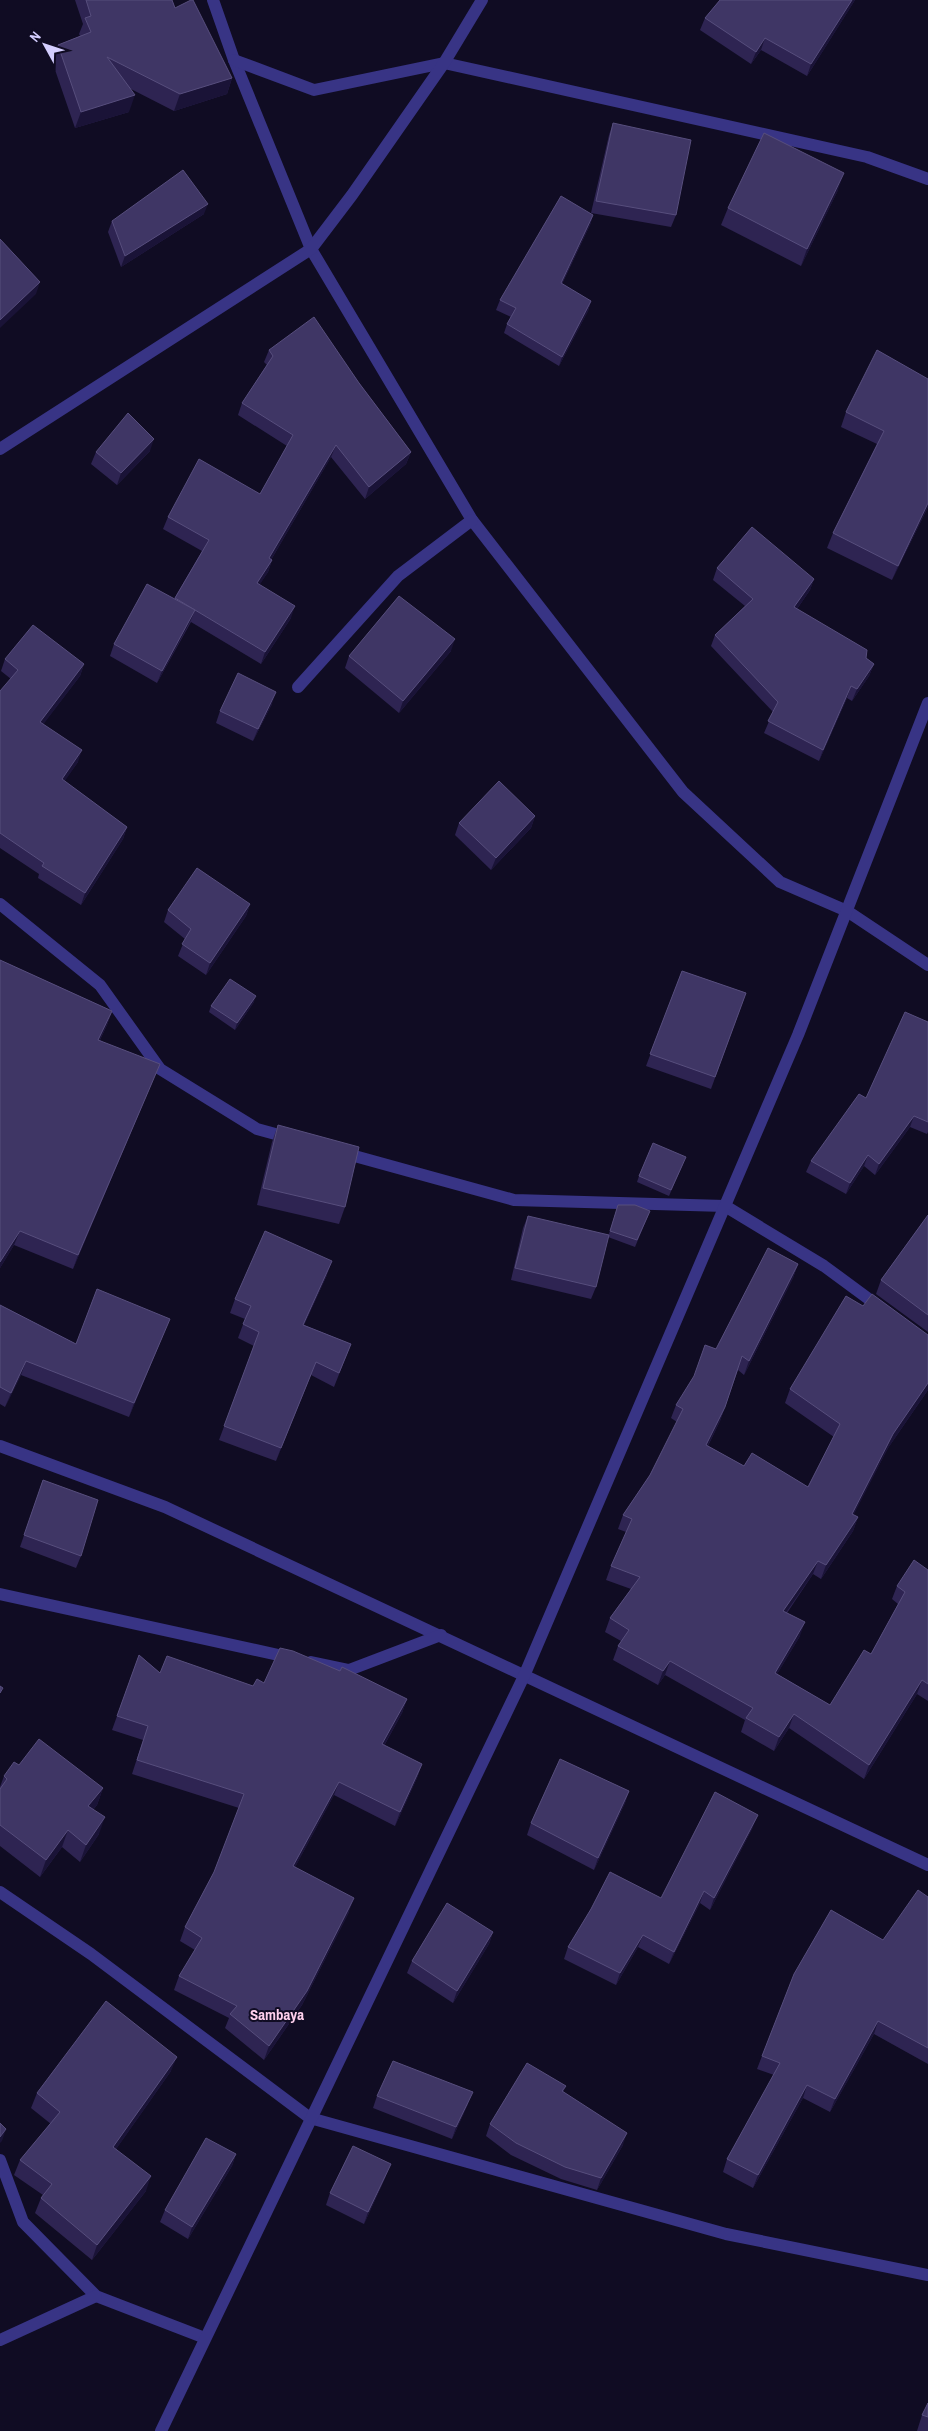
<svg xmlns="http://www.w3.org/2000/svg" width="928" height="2431" viewBox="0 0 928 2431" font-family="'Archivo Narrow',sans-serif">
<rect width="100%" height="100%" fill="#100c23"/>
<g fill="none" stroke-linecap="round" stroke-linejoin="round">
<g stroke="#383485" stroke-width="12">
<path d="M213,0L234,60L311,249L472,520L683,792L780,882L847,911L928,965"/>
<path d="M234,60L314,90L444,63L867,157L928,179"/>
<path d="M0,449L311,249L352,195L444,63L482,0"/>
<path d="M298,687L398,576L472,520"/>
<path d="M0,904L100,985L160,1069L257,1129L290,1138"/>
<path d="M340,1152L514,1200L725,1206L824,1266L881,1308"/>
<path d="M0,1446L165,1507L928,1865"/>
<path d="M0,1594L292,1658"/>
<path d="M311,1662L349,1670L441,1635"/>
<path d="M0,1892L91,1954L310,2118L726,2234L928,2275"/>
<path d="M0,2160L23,2222L96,2296L205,2338"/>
<path d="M0,2340L96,2296"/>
<path d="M161,2431L524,1676L798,1035L928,703"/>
</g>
</g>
<g fill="#2e2452">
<path d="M75,0H172L175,8L232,78L227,94L174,111L129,88V112L75,128L52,61L58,45L80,36L79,34L83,24Z"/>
<path d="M720,0H855L807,76L761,50L751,64L700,30L705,18Z"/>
<path d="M613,123L676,215L671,227L591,213L609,135Z"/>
<path d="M838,190L801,266L721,225L728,208Z"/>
<path d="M204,214L121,267L108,232L112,221Z"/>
<path d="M593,215L590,225L562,284L591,301L588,311L559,366L504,333L507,324L511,317L496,310L500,300Z"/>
<path d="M269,350L359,383L411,452L406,464L365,499L331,457L271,560H272L268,572L259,585L291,618L261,664L191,622L157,683L110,656L114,644L174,599L202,551L163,529L168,517L260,494L287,446L238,415L242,403L267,365L264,362Z"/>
<path d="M928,379V507L892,580L827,548L833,533L877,444L841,427L846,412Z"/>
<path d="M150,451L117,485L91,464L96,452Z"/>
<path d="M717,568L814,579L810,590L797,609L866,658L874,664L869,676L852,701L847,698L819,761L764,733L773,712L711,646L715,635L745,606L713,580Z"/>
<path d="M451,651L399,713L345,668L349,656Z"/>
<path d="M5,659L84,664L80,676L43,724L78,762L64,781L127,827L123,839L81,905L38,878L39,874L0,848V691L11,679L1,671Z"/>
<path d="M272,704L253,741L216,723L220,711Z"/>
<path d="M535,816L531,828L491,870L455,835L459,823Z"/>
<path d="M250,904L246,916L206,975L178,956L185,939L164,922L168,910Z"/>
<path d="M0,960L112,1011L107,1025L100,1040L154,1078L73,1269L14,1245L0,1268Z"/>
<path d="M682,971L746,993L711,1089L646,1066Z"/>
<path d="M254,1002L235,1030L209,1012L211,1006Z"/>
<path d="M928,1022V1132L927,1134L910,1127L875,1175L864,1166L846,1194L806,1172L811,1161L866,1098Z"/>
<path d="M278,1125L345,1207L339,1224L257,1205L272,1142Z"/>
<path d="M683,1164L669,1196L637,1182L639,1176Z"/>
<path d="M618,1205L650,1211L635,1247L608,1237Z"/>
<path d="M928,1215V1332L876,1294L881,1280Z"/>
<path d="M528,1216L596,1287L591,1299L511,1280L523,1228Z"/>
<path d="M798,1264L793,1278L744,1375L738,1370L720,1421L708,1446L744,1466L808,1487L834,1437L785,1403L790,1389L863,1306L928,1335V1390L888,1448L853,1515L858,1517L853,1531L821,1579L813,1574L787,1613L800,1636L777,1674L830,1705L871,1654L898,1604L892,1599L897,1586L928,1570V1701L917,1694L864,1779L789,1728L774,1751L741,1732L745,1720L665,1675L658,1685L613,1660L618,1646L621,1641L605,1632L610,1618L631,1589L606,1580L611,1566L626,1532L618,1529L623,1515L650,1475L677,1422L671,1418L676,1405L716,1349Z"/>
<path d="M327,1275L304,1325L351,1344L334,1387L311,1375L276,1461L219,1440L254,1346L238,1338L245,1319L230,1313L235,1299Z"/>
<path d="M0,1305L76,1344L164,1333L129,1417L21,1375L5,1407L0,1404Z"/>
<path d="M43,1480L81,1556L76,1568L20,1547Z"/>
<path d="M139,1655L160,1673L253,1686L264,1683L407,1699L402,1713L384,1746L422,1764L417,1778L395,1826L334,1795L295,1867L349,1912L302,2005L264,2060L225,2028L229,2018L174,1990L179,1976L195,1950L180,1941L185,1927L214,1872L239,1808L132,1774L143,1740L112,1730Z"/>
<path d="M4,1776L103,1788L97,1805L93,1810L99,1834L80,1862L62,1847L40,1877L0,1846V1787Z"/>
<path d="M629,1791L625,1803L594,1870L527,1835L531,1823Z"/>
<path d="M753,1827L710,1910L700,1903L669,1964L638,1947L616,1985L564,1959L568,1947L661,1898Z"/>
<path d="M928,1897V2064L874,2034L830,2112L803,2098L753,2188L723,2172L727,2159L774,2075L757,2069L762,2056Z"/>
<path d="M493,1932L489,1944L453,2003L407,1973L412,1961Z"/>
<path d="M171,2071L116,2149L146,2191L92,2260L35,2213L41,2198L43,2195L14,2175L20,2160L51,2124L31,2108L37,2093Z"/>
<path d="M566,2086L563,2092L623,2145L597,2190L561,2179L511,2155L486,2136L490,2124Z"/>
<path d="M377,2096L468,2104L452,2139L373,2108Z"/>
<path d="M236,2154L232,2166L188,2239L160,2222L165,2210Z"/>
<path d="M386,2176L364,2224L326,2205L330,2193Z"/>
<path d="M928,2403V2431H917L922,2415Z"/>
</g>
<g fill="#1a1337">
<path d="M852,0H855L807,76L811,64Z"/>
<path d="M765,38L761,50L751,64L756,52Z"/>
<path d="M232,78L227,94L174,111L180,94Z"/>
<path d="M135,95L129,112L75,128L81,112Z"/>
<path d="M844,173L838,190L801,266L807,249Z"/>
<path d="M208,204L204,214L121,267L125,256Z"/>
<path d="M593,215L590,225L557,293L561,283Z"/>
<path d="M40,282L36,294L0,328V320Z"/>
<path d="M591,301L588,311L559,366L562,357Z"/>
<path d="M154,439L150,451L117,485L121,473Z"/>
<path d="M336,445L331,457L265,570L269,558Z"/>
<path d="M411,452L406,464L365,499L369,487Z"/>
<path d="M928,503V507L892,580L898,566Z"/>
<path d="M272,560L268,572L253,595L257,583Z"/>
<path d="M814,579L810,590L790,619L794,607Z"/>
<path d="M295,606L291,618L261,664L265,652Z"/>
<path d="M195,610L190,622L157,683L162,671Z"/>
<path d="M455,639L451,651L399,713L403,701Z"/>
<path d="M84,664L80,676L36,734L40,722Z"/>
<path d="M874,664L869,676L852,701L857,689Z"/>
<path d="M851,686L847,698L819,761L823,750Z"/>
<path d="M276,692L272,704L253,741L258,729Z"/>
<path d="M82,750L78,762L58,791L62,779Z"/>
<path d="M535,816L531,828L491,870L496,858Z"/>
<path d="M127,827L123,839L81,905L85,893Z"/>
<path d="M250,904L246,916L206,975L210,963Z"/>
<path d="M256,996L254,1002L235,1030L237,1023Z"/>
<path d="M112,1011L107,1025L93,1054L98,1040Z"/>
<path d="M160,1064L154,1078L73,1269L78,1255Z"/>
<path d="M914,1116L910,1127L875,1175L879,1164Z"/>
<path d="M868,1155L864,1166L846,1194L850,1183Z"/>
<path d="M20,1231L14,1245L0,1268V1262Z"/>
<path d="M332,1261L327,1275L298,1338L303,1325Z"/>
<path d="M798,1264L793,1278L744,1375L749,1361Z"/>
<path d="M170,1319L164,1333L129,1417L134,1403Z"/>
<path d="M26,1361L21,1375L5,1407L11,1393Z"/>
<path d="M316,1362L311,1375L276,1461L281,1448Z"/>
<path d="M928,1383V1390L888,1448L847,1528L852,1514L893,1434Z"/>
<path d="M725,1407L720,1421L701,1459L706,1445Z"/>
<path d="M858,1517L853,1531L821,1579L826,1565Z"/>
<path d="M818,1561L813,1574L778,1624L783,1611Z"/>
<path d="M805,1622L800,1636L770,1686L775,1673Z"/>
<path d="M670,1661L665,1675L658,1685L663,1671Z"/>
<path d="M922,1680L917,1694L864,1779L869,1765Z"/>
<path d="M407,1699L402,1713L377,1758L382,1744Z"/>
<path d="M794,1714L789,1728L774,1751L779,1737Z"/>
<path d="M422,1764L417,1778L395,1826L400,1812Z"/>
<path d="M339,1782L334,1795L288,1880L293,1866Z"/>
<path d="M103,1788L97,1805L82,1823L88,1806Z"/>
<path d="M629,1791L625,1803L594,1870L598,1858Z"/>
<path d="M758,1815L753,1827L710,1910L714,1898Z"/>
<path d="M105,1817L99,1834L80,1862L86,1845Z"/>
<path d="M68,1830L62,1847L40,1877L46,1860Z"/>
<path d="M704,1891L700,1903L669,1964L674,1952Z"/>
<path d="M354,1898L349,1912L302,2005L264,2060L269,2046Z"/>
<path d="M493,1932L489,1944L453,2003L457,1991Z"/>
<path d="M643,1935L638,1947L616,1985L620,1973Z"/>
<path d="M878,2021L874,2034L830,2112L835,2099Z"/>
<path d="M177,2057L171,2071L107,2162L113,2147Z"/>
<path d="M807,2085L803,2098L753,2188L758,2175Z"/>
<path d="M473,2092L468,2104L452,2139L456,2127Z"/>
<path d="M6,2129L2,2141L0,2143V2137Z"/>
<path d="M627,2133L623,2145L597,2190L601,2178Z"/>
<path d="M236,2154L232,2166L188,2239L192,2227Z"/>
<path d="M391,2164L386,2176L364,2224L368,2212Z"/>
<path d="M151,2176L146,2191L92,2260L97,2245Z"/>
</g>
<g fill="#3f3665" stroke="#574e7d">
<path d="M86,0H172L175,8L191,0H193L232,78L180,94L107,57L135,95L81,112L58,45L91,32L85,18L91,16Z"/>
<path d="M720,0H852L811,64L765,38L756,52L705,18Z"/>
<path d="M613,123L691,140L676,215L596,201Z"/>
<path d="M764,133L844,173L807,249L728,208Z"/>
<path d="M183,170L208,204L125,256L112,221Z"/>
<path d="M561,196L593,215L561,283L591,301L562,357L507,324L516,308L500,300Z"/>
<path d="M0,239L40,282L0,320Z"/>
<path d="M314,317L359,383L411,452L369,487L336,445L269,558L272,560L257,583L295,606L265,652L175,598L209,540L168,517L199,459L260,494L293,435L242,403L273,356L269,350Z"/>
<path d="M877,350L928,379V503L898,566L833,533L884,431L846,412Z"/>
<path d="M128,413L154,439L121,473L96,452Z"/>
<path d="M752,527L814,579L794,607L867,650L866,658L874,664L857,689L851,686L823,750L768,721L778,702L715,635L753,599L717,568Z"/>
<path d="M147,584L195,610L162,671L114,644Z"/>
<path d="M399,596L455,639L403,701L349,656Z"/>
<path d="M33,625L84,664L40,722L82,750L62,779L127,827L85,893L42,866L44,863L0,833V691L18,670L5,659Z"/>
<path d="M238,673L276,692L258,729L220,711Z"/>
<path d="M499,781L535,816L496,858L459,823Z"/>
<path d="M197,868L250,904L210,963L182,944L191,929L168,910Z"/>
<path d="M0,960L112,1011L98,1040L160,1064L78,1255L20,1231L0,1262Z"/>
<path d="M682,971L746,993L715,1077L650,1054Z"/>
<path d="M230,979L256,996L237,1023L211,1006Z"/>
<path d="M905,1012L928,1022V1122L914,1116L879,1164L868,1155L850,1183L811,1161L859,1094L866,1098Z"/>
<path d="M278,1125L359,1147L345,1207L263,1188Z"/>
<path d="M653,1143L686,1157L671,1190L639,1176Z"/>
<path d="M618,1205H635L650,1211L637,1240L610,1231Z"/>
<path d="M928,1215V1315L881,1280Z"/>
<path d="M528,1216L609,1235L596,1287L515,1268Z"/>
<path d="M265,1231L332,1261L303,1325L351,1344L339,1373L316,1362L281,1448L224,1426L259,1332L243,1324L251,1306L235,1299Z"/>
<path d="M768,1248L798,1264L749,1361L742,1356L725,1407L706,1445L744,1466L752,1453L808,1487L840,1424L790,1389L846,1296L863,1306L872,1294L928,1335V1383L893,1434L852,1514L858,1517L826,1565L818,1561L783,1611L805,1622L775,1673L830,1705L864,1650L871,1654L905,1592L897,1586L914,1560L928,1570V1684L922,1680L869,1765L794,1714L779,1737L746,1718L753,1708L670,1661L663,1671L618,1646L629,1630L610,1618L640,1577L611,1566L632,1519L623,1515L650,1475L683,1409L676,1405L694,1376L705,1345L716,1349Z"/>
<path d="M97,1289L170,1319L134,1403L26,1361L11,1393L0,1387V1305L76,1344Z"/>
<path d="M43,1480L98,1500L81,1556L24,1535Z"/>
<path d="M280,1648L293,1651L340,1671L342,1667L407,1699L382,1744L422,1764L400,1812L339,1782L293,1866L354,1898L307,1991L269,2046L230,2014L237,2006L179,1976L202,1938L185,1927L214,1872L244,1794L137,1760L148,1726L117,1716L139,1655L160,1673L167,1656L253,1686L257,1679L264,1683Z"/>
<path d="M0,1686L3,1688L0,1693Z"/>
<path d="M39,1739L103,1788L88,1806L105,1817L86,1845L68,1830L46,1860L0,1825V1789L7,1779L4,1776L14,1762L19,1765Z"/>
<path d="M560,1759L629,1791L598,1858L531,1823Z"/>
<path d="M715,1792L758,1815L714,1898L704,1891L674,1952L643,1935L620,1973L568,1947L591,1909L610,1872L661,1898Z"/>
<path d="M918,1890L928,1897V2048L878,2021L835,2099L807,2085L758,2175L727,2159L780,2063L762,2056L794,1974L831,1910L883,1940Z"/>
<path d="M447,1903L493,1932L457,1991L412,1961Z"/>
<path d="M106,2001L177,2057L113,2147L151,2176L97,2245L41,2198L52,2184L20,2160L60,2112L37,2093Z"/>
<path d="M393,2061L473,2092L456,2127L377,2096Z"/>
<path d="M527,2063L566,2086L562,2091L627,2133L601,2178L565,2167L516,2143L490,2124Z"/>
<path d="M0,2123L6,2129L0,2137Z"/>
<path d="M206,2138L236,2154L192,2227L165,2210Z"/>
<path d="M353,2146L391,2164L368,2212L330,2193Z"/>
<path d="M928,2403V2417L922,2415Z"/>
</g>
<g text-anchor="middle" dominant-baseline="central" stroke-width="4" stroke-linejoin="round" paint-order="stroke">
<g font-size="15" font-weight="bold" fill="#ffd0ed" stroke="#100c23">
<text x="277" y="2014">Sambaya</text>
</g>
</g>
<g transform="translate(45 45) rotate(310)" stroke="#100c23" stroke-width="4" paint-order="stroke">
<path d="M0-4L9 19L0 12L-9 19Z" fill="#d4ceff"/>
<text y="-8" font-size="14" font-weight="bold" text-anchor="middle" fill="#d4ceff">N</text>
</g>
</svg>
